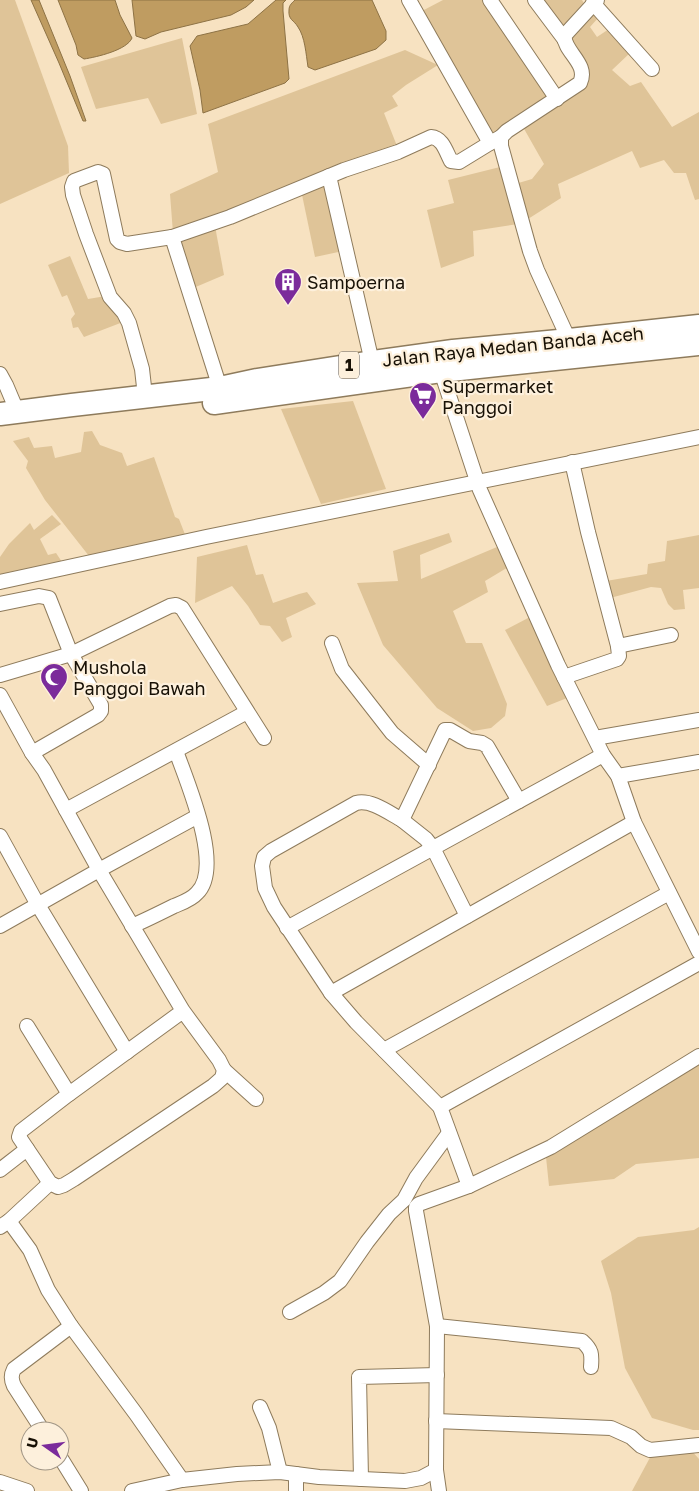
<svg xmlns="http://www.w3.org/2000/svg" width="699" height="1491" viewBox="0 0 699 1491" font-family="'Golos Text',sans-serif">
<rect width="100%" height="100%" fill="#f7e2c1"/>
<g fill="#dfc498">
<path d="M0,0H15L68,146L69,173L0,204Z"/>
<path d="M443,0H482L551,98L493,135L422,11Z"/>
<path d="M541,0H582L586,7L563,29Z"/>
<path d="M591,10L598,18L590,27L597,37L609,29L631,52L612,70L630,86L641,82L672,127L699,112V199L695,200L686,173H674L664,160L640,168L632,151L558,184L561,198L528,219L515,184L532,179L544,164L523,127L588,75L568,38Z"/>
<path d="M182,38L197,114L161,124L148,98L96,109L81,67Z"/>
<path d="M405,50L438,65L406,85L392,96L398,106L384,113L397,146L173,233L170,194L218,172L208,124Z"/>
<path d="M500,167L518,224L473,231L474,256L441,268L427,210L454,203L448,180Z"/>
<path d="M327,184L343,251L315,257L301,190Z"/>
<path d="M215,226L224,275L191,289L176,239Z"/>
<path d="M70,256L88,299L106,296L123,322L84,337L78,327L73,328L71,319L75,314L67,295L62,297L48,265Z"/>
<path d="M353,401L386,489L321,504L281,409Z"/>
<path d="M92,431L100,445L122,453L127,466L154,457L175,517L179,519L186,537L89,556L45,500L26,468L28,461L13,441L29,437L34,448L52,446L55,458L81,452L84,432Z"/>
<path d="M52,515L61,524L40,539L48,555L56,553L64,565L0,579V557L9,544L30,523L34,530Z"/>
<path d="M449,533L452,542L420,555L421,579L497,547L510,566L485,581L488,592L453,611L466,643H482L507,704L505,716L491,728L473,731L437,708L383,645L357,583L398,581L393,551Z"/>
<path d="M699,535V588L683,590L685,609L674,610L668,604L661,588L651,587L610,598L606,581L647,574L648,564L665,561L667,541Z"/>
<path d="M247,545L256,575L263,574L273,603L299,594L307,592L316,604L286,618L292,637L282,642L270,626L260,625L248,606L232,586L195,603L197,557Z"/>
<path d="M530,617L567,698L547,706L505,630Z"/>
<path d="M699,1065V1158L636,1164L614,1179L549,1186L546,1157Z"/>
<path d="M699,1227V1430H693L652,1418L625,1368L611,1293L601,1261L638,1237L694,1230Z"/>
<path d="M690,1449L699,1459V1491H632L653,1452Z"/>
</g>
<g fill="#bf9c61" stroke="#8d7245">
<path d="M31,0H39L70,76L86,121H83L59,63Z"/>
<path d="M58,0H115L120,15L132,38C127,50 97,57 84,59L78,55L76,45Z"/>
<path d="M132,0H254L246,7L231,15L161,32L145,39L136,36Z"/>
<path d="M276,0H286L283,3V11L289,79L285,83L203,113L200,90L190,46L197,36L248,24Z"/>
<path d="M295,0H372L386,31V40L376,49L315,70L308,67C306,54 305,37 298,27C294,20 288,20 289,10C289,5 292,3 295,0Z"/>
</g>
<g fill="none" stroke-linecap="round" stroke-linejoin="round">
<defs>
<g id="minor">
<path d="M409,0L490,143"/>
<path d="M490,0L557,99"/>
<path d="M535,0L565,40"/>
<path d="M593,3L652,69"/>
<path d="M329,176L372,362"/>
<path d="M172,237L220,388"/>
<path d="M569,340L537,270L530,251L501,146V137L507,131L580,83C589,64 565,53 564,36L597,0"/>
<path d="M439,365L480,490L558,665L603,755L618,776L634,822L699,952"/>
<path d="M0,374L6,385L17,411"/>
<path d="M145,396L142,369L129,323L124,313L110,297L86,234L73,195L72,187L74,181L98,172L103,174L117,239L120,242L127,244L172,237L230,217L344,170L398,152L431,137C443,138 446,152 451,161L459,162L490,143L501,137"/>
<path d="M0,582L206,537L699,437"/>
<path d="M0,604L39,596L49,598L71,654L101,705V711L98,715L32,753"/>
<path d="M332,643L342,669L392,733L429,765"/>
<path d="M618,646L671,635"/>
<path d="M0,675L71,654L170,606L176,605L182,608L264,738"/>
<path d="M564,677L617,659L619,656L618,646L588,532L572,462"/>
<path d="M0,695L32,753L44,770L99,870L183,1011L219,1060L224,1070L222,1078L213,1086L74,1179L64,1185L58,1187L50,1183L19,1137L21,1131L69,1094L183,1011"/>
<path d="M595,738L699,720"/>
<path d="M618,776L699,762"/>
<path d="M66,810L247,712"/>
<path d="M402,820L426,839L433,848L467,916"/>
<path d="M0,836L38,905L127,1052"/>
<path d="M0,926L99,870L198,816"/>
<path d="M132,926C146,920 160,913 174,906C181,903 191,900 197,893C224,867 187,782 176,751"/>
<path d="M287,928L603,755"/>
<path d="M331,993L634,822"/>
<path d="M27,1026L69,1094"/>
<path d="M384,1050L669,893"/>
<path d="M224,1070L256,1099"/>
<path d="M440,1107L699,963"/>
<path d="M0,1170L27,1149"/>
<path d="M469,1186L440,1107L356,1022L331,993L274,907L265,888L262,866L264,857L271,851L356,803C371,799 389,813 402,820L445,730H450L469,741L482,743L487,746L519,801"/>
<path d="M9,1221L30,1250L48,1290L71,1326L136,1414L182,1480"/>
<path d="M0,1227L9,1221L50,1183"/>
<path d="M290,1312L324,1293L340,1281L367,1242L389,1214L404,1200L416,1178L449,1133"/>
<path d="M437,1326L582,1341C592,1350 592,1354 591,1367"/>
<path d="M260,1407L269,1428L280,1472"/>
<path d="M436,1421L611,1428L631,1437L641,1446L650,1450L699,1445"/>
<path d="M43,1431L14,1386C11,1379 11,1375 14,1369L71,1326"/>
<path d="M60,1457L81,1491"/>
<path d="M436,1470L439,1491"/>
<path d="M361,1479L359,1377L437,1375"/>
<path d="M0,1482L27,1491"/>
<path d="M132,1491L182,1480L237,1474L280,1472L319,1477L405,1481L421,1478L436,1470L437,1326L416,1211V1207L419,1204L469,1186L551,1147L699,1056"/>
<path d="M296,1491V1474"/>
</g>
<g id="trunk">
<path d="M214,403L441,371L699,344"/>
<path d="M0,414L72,405L220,388L257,380L372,362L453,351L569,340L699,326"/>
</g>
</defs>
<use href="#minor" stroke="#8e7b5c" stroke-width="16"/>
<use href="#trunk" stroke="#8e7b5c" stroke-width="25"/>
<use href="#minor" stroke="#fff" stroke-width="14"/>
<use href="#trunk" stroke="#fff" stroke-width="22"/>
</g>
<defs>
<symbol id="building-pin" viewBox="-11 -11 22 30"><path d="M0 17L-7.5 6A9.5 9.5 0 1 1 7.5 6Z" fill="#7b2b9b" stroke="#fdf0dc"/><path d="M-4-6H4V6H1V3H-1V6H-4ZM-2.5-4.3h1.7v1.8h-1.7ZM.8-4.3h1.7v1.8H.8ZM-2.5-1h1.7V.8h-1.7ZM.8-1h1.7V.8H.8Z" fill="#fff"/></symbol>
<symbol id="supermarket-pin" viewBox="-11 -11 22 30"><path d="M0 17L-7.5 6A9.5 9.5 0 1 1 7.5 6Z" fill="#7b2b9b" stroke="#fdf0dc"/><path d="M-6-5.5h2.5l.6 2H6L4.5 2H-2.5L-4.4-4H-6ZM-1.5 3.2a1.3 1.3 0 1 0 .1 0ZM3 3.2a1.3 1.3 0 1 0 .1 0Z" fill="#fff"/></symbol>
<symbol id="mosque-pin" viewBox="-11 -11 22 30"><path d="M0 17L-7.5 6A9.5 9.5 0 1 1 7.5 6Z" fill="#7b2b9b" stroke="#fdf0dc"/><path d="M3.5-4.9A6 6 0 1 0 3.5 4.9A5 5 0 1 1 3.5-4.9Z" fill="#fff"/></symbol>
</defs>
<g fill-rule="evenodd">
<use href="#building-pin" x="272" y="266" width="32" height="43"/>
<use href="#supermarket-pin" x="407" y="380" width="32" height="43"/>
<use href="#mosque-pin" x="38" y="661" width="32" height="43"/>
</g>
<g text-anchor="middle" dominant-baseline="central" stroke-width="4.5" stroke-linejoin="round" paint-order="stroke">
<rect fill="#fdf0dc" stroke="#5c5346" stroke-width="1" x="339" y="351.5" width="20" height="27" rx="4"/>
<g font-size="16" font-weight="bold" fill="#171005">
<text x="349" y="365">1</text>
</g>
<g font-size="18" fill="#171005" stroke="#fdf0dc" text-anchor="start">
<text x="307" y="282">Sampoerna</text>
<text x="442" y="386">Supermarket<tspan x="442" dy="21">Panggoi</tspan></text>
<text x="73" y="667">Mushola<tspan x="73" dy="21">Panggoi Bawah</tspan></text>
</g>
<g font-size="18" fill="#171005" stroke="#fdf0dc">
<text transform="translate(513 346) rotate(-6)">Jalan Raya Medan Banda Aceh</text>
</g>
</g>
<g transform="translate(45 1446) rotate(284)"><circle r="24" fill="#fdf0dc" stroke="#a19686"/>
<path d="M0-4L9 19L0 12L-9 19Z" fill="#7b2b9b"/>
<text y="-8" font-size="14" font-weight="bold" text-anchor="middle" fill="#171005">U</text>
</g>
</svg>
